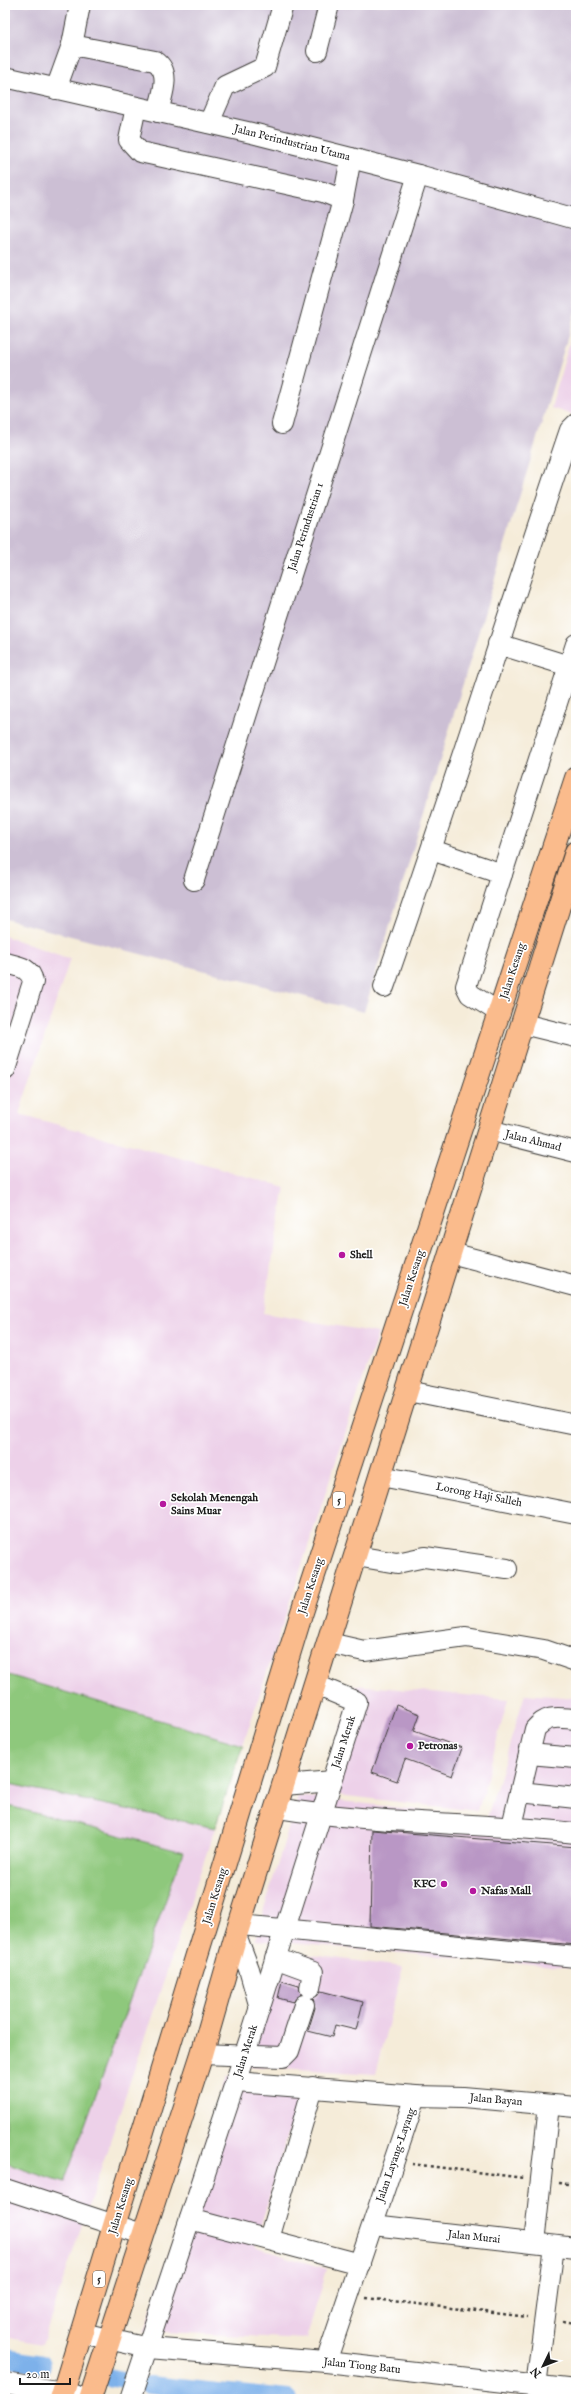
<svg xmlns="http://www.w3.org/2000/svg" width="581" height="2404" viewBox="0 0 581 2404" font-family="'IM FELL English',serif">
<rect width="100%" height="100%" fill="#fff"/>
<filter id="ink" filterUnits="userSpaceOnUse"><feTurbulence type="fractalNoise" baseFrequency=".025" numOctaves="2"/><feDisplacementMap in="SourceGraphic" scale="8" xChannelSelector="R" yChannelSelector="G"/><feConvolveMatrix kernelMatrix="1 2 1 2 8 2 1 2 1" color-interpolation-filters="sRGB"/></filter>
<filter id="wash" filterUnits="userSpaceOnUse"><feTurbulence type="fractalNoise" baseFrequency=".012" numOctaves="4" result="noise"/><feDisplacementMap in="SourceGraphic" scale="16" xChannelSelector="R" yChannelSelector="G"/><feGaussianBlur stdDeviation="0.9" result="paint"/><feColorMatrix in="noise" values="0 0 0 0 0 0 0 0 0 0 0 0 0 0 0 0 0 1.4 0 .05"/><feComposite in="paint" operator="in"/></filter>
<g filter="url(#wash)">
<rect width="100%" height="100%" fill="#f5ecd9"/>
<g fill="#edd1e9">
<path d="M576,319V416L551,408Z"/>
<path d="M5,936L70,959L19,1114L285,1187L263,1313L378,1333L243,1745L5,1674Z"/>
<path d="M355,1685L508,1699L478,1811L321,1793Z"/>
<path d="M525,1694L576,1698V1968L255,1940L298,1796L487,1818Z"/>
<path d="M5,1783L215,1828L42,2344L5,2337Z"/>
<path d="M272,1950L403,1967L375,2074L235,2065Z"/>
<path d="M227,2076L304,2082L254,2247L327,2269L306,2339L144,2331Z"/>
</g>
<path fill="#ccbfd4" d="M5,5H576V309L364,1012L5,919Z"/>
<g fill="#8ec87c" stroke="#55724c">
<path d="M5,1674L243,1745L215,1828L5,1783Z"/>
<path d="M5,1805L183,1852L64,2183L5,2163Z"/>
</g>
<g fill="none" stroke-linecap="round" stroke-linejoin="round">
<g stroke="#7db1ea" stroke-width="18">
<path d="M5,2358L42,2364"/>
<path d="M108,2377L123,2380"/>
<path d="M149,2385L288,2399"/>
</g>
</g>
<g id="blocks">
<g fill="#b997c5">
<path d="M396,1705L420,1714L414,1731L462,1748L452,1776L405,1759L397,1781L372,1772Z"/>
<path d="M372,1830L576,1847V1945L370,1926Z"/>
<path d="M282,1981L299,1986L301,1994L293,2002L278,1998Z"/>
<path d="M321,1991L363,2002L356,2030L335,2025L332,2037L308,2031L315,2008L313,1999Z"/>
</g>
</g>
</g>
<g filter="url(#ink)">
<use href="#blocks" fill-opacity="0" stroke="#3d3b38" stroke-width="1"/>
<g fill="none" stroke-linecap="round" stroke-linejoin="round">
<defs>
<g id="minor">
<path d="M72,45L80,5"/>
<path d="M317,51L329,5"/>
<path d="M5,77L256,134L418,175L576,219"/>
<path d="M56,89L72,45L155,61C172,72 162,95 158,112"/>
<path d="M136,107L129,140L140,152L323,192L343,200L351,158"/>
<path d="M209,123L225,86L265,67L283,5"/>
<path d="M282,424L343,200"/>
<path d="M498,644L569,666"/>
<path d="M432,850L502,874"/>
<path d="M194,880L418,175"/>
<path d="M5,963C17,966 31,967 33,982L5,1070"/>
<path d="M384,987C449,802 507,615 570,430L576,424"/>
<path d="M500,1013L470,994L466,986L576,644"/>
<path d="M523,1024L576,1037"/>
<path d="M489,1130L576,1152"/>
<path d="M451,1253L576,1286"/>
<path d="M408,1391L576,1425"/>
<path d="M381,1476L576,1514"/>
<path d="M356,1556L397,1563L425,1557L507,1569"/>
<path d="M329,1643L364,1651L466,1637L544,1650L576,1661"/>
<path d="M529,1754L576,1758"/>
<path d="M284,1785L332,1781"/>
<path d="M520,1792L576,1798"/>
<path d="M277,1808C375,1824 477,1822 576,1833"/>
<path d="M512,1826L535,1729C548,1714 558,1718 576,1719"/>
<path d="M240,1925L576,1957"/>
<path d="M236,1935L249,1969L260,2008"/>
<path d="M275,1958L313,1972L310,1988"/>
<path d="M202,2054L283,2057L289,2051L304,2005"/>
<path d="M236,2082L416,2096L463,2097L576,2107"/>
<path d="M5,2189L142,2234"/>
<path d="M190,2219L360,2264"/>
<path d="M373,2225L576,2248"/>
<path d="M269,2239L313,2087"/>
<path d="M534,2243L549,2105"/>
<path d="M82,2333L148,2348L326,2362L576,2390"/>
<path d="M326,2362L416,2096"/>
<path d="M5,2383L64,2392L87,2399"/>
<path d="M536,2386L554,2246"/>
<path d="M130,2399L253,2029L357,1702L316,1685"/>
</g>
<g id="major">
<path d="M61,2399L301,1615L576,778"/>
<path d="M90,2399L202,2054L236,1935L576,852"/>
</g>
</defs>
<use href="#minor" stroke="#3d3b38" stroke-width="22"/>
<use href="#major" stroke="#3d3b38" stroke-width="24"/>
<g stroke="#3d3b38" stroke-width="2.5" stroke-dasharray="3 3" stroke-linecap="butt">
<path d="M412,2164L524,2178"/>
<path d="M559,2183L576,2185"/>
<path d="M366,2298L528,2317"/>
<path d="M563,2321L576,2323"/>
</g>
<use href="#minor" stroke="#fff" stroke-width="20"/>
<use href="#major" stroke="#fabb8c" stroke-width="22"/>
</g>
</g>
<g fill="#b5179e" stroke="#fff" stroke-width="1.5">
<circle cx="342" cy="1255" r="4"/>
<circle cx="163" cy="1504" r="4"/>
<circle cx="410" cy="1746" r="4"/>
<circle cx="444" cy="1884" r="4"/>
<circle cx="473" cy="1891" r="4"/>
</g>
<g text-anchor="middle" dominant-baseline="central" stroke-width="3.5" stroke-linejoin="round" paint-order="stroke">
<g fill="#fff" stroke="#606060" stroke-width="1">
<rect x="333" y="1492" width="12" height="16" rx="3"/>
<rect x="93" y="2271" width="12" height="16" rx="3"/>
</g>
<g font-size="10" font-weight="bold" fill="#1c1c1c">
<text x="339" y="1500">5</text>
<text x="99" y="2279">5</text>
</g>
<g font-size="11" fill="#1c1c1c" stroke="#fff">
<text transform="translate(292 143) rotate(14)">Jalan Perindustrian Utama</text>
<text transform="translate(306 527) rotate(-72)">Jalan Perindustrian 1</text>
<text transform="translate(513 971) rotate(-72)">Jalan Kesang</text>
<text transform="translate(533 1141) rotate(14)">Jalan Ahmad</text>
<text transform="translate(412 1278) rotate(-72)">Jalan Kesang</text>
<text transform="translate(479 1495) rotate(11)">Lorong Haji Salleh</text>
<text transform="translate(311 1586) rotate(-72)">Jalan Kesang</text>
<text transform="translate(344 1742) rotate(-72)">Jalan Merak</text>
<text transform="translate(215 1896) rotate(-73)">Jalan Kesang</text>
<text transform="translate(246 2051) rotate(-72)">Jalan Merak</text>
<text transform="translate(496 2100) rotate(5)">Jalan Bayan</text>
<text transform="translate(396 2155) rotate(-71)">Jalan Layang-Layang</text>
<text transform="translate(121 2206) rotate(-73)">Jalan Kesang</text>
<text transform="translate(474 2237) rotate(6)">Jalan Murai</text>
<text transform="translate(362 2366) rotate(6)">Jalan Tiong Batu</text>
</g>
<g font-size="11" font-weight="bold" fill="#1c1c1c" stroke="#fff" text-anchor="start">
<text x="350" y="1255">Shell</text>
<text x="171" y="1498">Sekolah Menengah<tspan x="171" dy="13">Sains Muar</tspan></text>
<text x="418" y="1746">Petronas</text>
<text x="436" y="1884" text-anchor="end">KFC</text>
<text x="481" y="1891">Nafas Mall</text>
</g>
</g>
<rect width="581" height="2404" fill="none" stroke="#fff" stroke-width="20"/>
<g transform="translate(543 2366) rotate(227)" stroke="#ffffff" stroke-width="3" paint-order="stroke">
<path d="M0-3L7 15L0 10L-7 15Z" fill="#1c1c1c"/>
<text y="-6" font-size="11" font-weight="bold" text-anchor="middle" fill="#1c1c1c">N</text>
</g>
<path d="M20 2378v6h50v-6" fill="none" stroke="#1c1c1c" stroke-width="2"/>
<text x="26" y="2378" font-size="12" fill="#1c1c1c" stroke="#ffffff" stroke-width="3" paint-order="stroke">20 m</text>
</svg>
